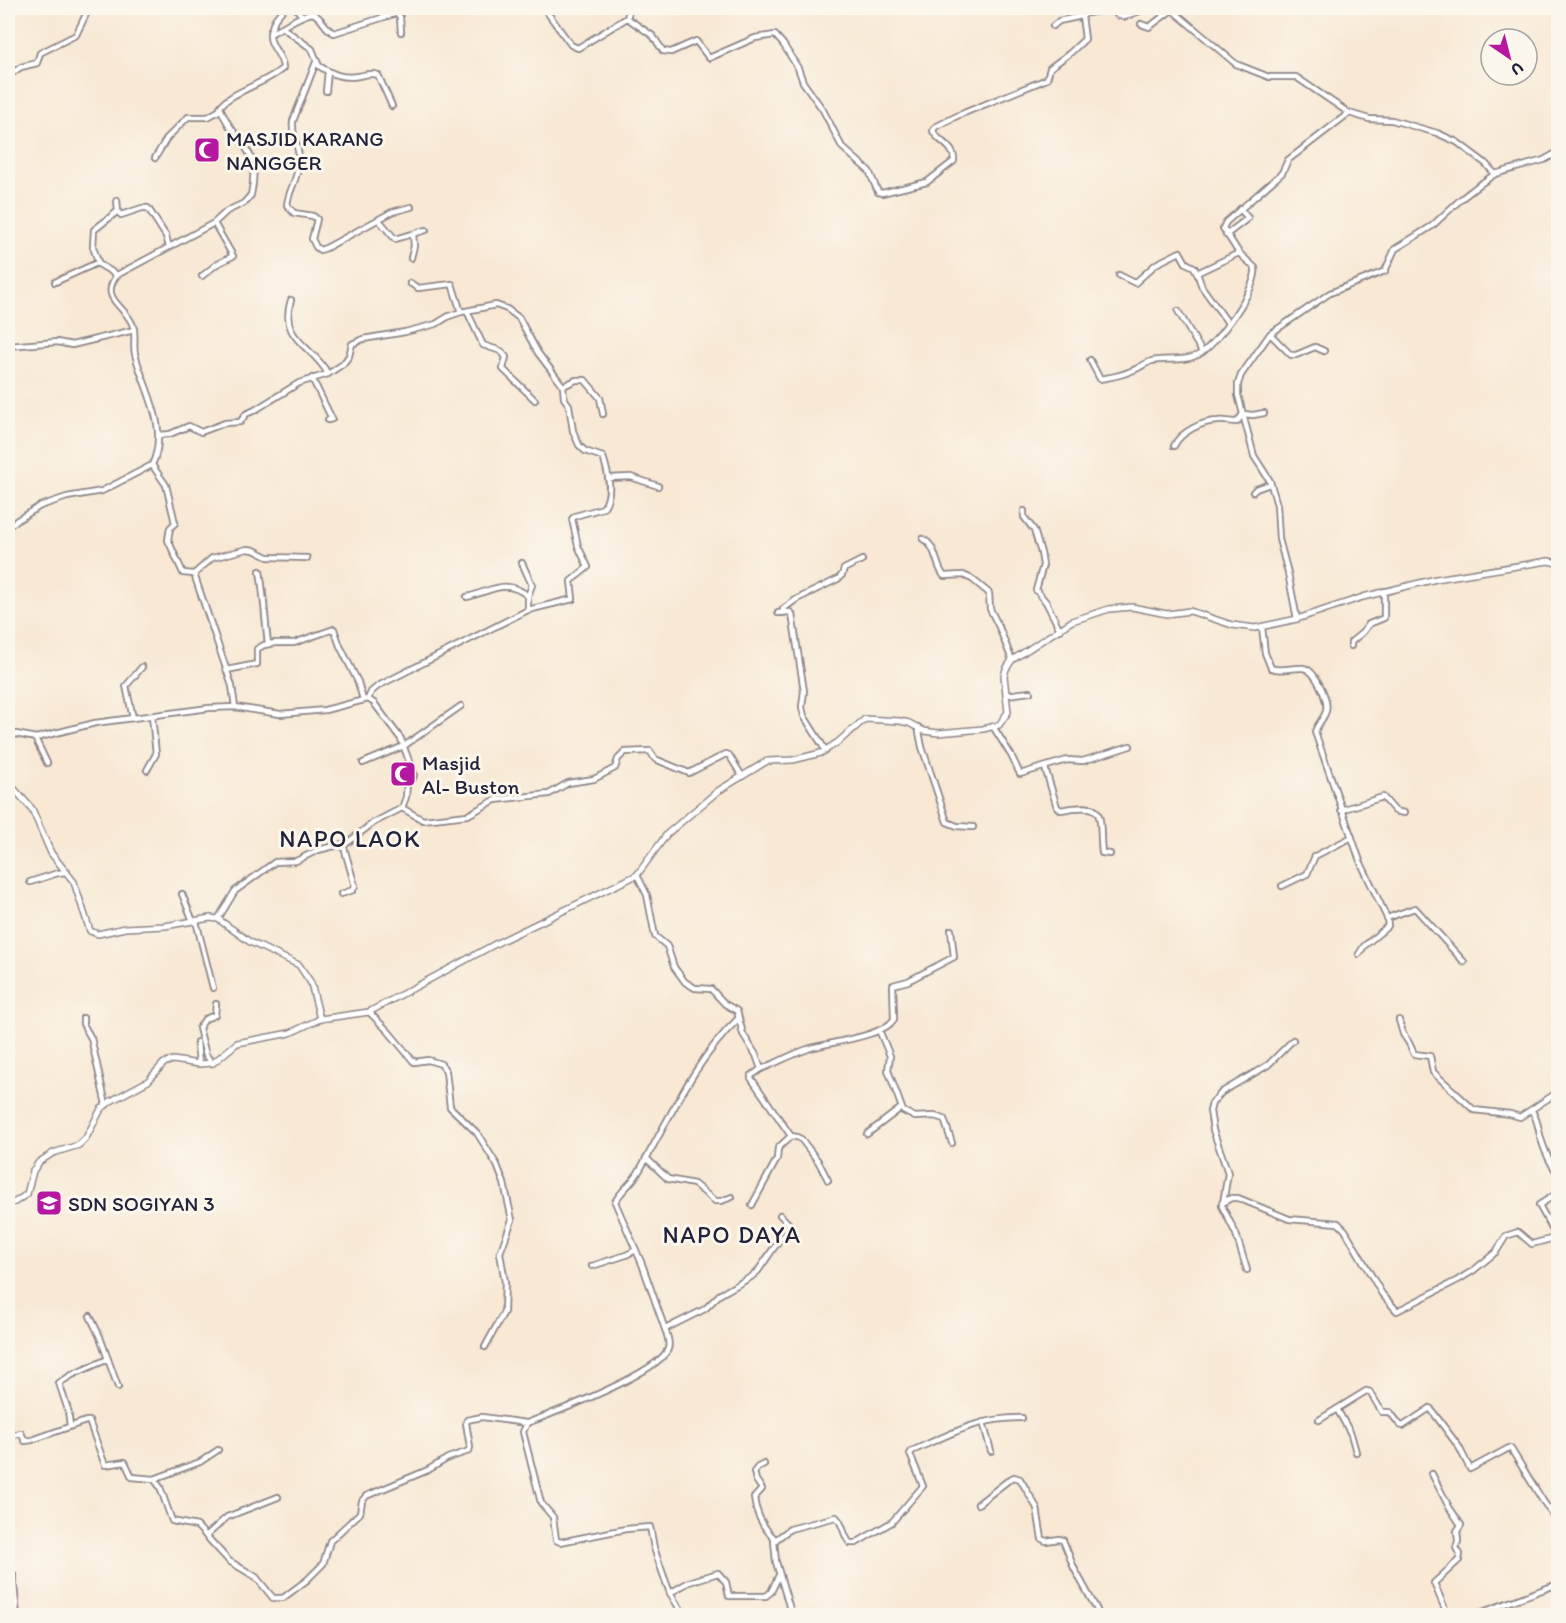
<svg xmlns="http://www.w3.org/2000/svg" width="1566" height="1623" viewBox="0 0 1566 1623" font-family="Itim,sans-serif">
<rect width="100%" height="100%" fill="#fbf7ec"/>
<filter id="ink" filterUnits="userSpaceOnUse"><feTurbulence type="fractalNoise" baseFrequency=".0167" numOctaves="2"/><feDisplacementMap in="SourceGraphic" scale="12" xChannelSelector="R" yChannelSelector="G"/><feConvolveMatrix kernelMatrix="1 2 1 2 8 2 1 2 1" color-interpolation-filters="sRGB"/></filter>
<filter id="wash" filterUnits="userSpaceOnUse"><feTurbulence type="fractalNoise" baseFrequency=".008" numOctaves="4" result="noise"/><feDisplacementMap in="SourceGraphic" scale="24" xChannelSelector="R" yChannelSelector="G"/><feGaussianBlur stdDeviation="1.35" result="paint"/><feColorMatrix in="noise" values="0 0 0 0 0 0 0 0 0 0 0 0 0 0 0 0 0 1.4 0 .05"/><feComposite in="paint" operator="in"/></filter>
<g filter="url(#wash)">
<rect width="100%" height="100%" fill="#f8e8d4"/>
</g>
<g filter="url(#ink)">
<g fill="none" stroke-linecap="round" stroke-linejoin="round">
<defs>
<g id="minor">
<path d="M296,8L302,16"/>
<path d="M544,8L571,45L578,48L627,18L653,36L663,51L671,52L696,41L709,58L755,38L775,35L783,44L798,68L803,82L823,110L842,147L869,171L878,192L882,193L927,182L954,161C955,146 938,142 933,131L935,127L959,115L1047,79L1050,68L1070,53L1085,39L1082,16L1087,13L1115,9"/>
<path d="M1115,8L1117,15L1124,17L1147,8"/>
<path d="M1170,8L1236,64L1269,77H1296L1349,113L1369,119L1392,120L1437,133L1457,142L1485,163L1495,174"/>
<path d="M627,18L630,8"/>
<path d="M1141,24L1149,27L1172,10"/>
<path d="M1053,26L1059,21L1082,16"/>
<path d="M283,28L312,49L319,66C332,74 343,79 358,76C366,75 370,72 378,75L392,106"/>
<path d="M270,33L275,19L284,8"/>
<path d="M316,62L293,121C291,135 299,145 299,159C299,179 289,188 287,205L294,213L313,216L317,219L312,239L316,247L320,250L326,248L392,212L411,207"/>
<path d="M8,76L21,67L37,63L40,53L76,35L89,8"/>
<path d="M326,91L328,71"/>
<path d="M155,158L167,138L188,117H208L220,110"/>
<path d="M118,212L121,215L142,208H148L166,236L169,247"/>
<path d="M379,220L395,239L426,230"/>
<path d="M1226,235L1248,218L1240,209"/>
<path d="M411,258L414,246L413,234"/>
<path d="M99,264L93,247L94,230L118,211L117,200"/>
<path d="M1197,273L1202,287L1228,323"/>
<path d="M1119,275L1135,283L1156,264L1180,252L1186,263L1194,267L1197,273L1239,253L1223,228L1226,222L1282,173L1288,160L1349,113"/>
<path d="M202,276L217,264L233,256L214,223"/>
<path d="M55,282L97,263L117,275"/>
<path d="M410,283L418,288L452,284L461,312"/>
<path d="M291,300C278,340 313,345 328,374"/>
<path d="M467,311L483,345L501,351L506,357L503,369L535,400"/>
<path d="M1178,311L1202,352"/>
<path d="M1270,334L1291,355H1296L1315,347L1324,351"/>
<path d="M8,346L57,342L72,345L134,330"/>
<path d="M1090,360L1100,379C1111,377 1121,376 1131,371C1138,369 1145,363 1152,361C1168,358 1183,362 1198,355C1216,346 1258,288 1255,268L1239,253"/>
<path d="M312,378L332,419L328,420"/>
<path d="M159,435L170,434L189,426L201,432L225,423L240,422L246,414L255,410L299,383L328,374L343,364L349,356L352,344L363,339L405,332L436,324L449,316L461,312L496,305L507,309L519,318L538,353L563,386L576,380H585L600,398L603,414"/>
<path d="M1174,446C1180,432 1203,421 1218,421C1224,420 1231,422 1237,422L1243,414L1253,415L1264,413"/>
<path d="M608,478L631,477L658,486"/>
<path d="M1253,492L1256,489L1270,484"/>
<path d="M1024,511V517L1034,530L1041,553L1043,565L1036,590L1046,602L1060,630"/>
<path d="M8,526L40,506L67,497L102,491L152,465"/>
<path d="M923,539C937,546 935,565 944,576L963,575L972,579L989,593L990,609L999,627L1012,660"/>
<path d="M307,558L268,557L254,550L247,549L212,558L194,574L183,573L168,540L170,528L175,523L166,485L152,465C170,427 144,390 135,354C133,345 136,335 133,326C127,306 98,300 117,275L214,223L227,211L244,203L251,195C262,143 234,146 220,107C230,92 267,83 283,68C283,55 269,47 270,34C284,27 297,16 312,13C323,17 324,29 334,33L397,13L400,17L401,32"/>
<path d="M522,563L532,585L528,596V610"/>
<path d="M260,571C264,596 265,620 268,644"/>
<path d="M194,574L232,686L235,707"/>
<path d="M467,597C491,591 506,578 528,596"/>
<path d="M778,613L790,612L792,614L804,691L802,707L804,716L826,751"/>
<path d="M783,613V609L797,599L838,579L842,575L844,569L862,560"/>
<path d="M1297,619L1288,573L1279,539L1277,505L1270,481L1254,456L1238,395V384L1241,375L1270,334L1330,293L1385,271L1395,249L1432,226L1461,199L1479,185L1495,174L1544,160L1558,152"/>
<path d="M1262,627L1265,653L1271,668C1282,672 1292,667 1303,668C1315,669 1329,700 1326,711C1324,719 1317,724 1315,732L1360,861L1387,918L1415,908L1464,962"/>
<path d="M1351,646V642L1363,632L1369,624L1384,618V591"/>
<path d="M227,670L257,664V649L264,645L275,643H294L334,629L340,646L358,682L363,700"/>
<path d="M1006,695L1030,692"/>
<path d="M368,699L371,692L378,686L528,610L573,599L571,581L588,567L578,546L572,519L575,516L603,508C614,494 608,472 603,457L585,451L579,445L573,431L569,405L564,398L563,386"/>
<path d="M133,718L126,686L142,667"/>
<path d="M918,727L922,747L947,822L957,826L973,827"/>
<path d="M994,728L1011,755L1020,774L1067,760L1083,761L1130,746"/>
<path d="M8,736L16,734L36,738L95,723L209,708L235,707L280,714L325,710L368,699L374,703L401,739L414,775L413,778L407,783L406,797L402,808L373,823L347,843L318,850L296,861L275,862L235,891L218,919"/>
<path d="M35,738L47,763"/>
<path d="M363,763L404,746L461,706"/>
<path d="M1045,768L1057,807L1061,810C1109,801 1098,815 1102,853L1110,854"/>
<path d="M147,770L156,754L152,716"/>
<path d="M402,808L423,820L468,815L495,800L549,794L568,783L594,779L615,768L618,759L625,752L650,751L655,759L689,773L726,754L729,755L742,776"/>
<path d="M1341,810L1383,797L1395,811L1404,813"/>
<path d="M637,875L647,895L655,936L667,946L674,967L685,982L695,988L711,989L725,1004L737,1011L743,1034L756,1055L761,1069L751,1076V1078L791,1136L778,1148L777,1159L752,1205"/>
<path d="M30,882L58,873L67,872"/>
<path d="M1282,886L1307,874L1315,856L1352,837"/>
<path d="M182,894L193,921"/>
<path d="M341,894L353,890L355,886L343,844"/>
<path d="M196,921L213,988"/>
<path d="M1359,954L1364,946L1388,926L1387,918"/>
<path d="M369,1012L388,1031L414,1062L428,1060L441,1064L446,1071L450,1107L477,1133L497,1165L504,1183L512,1220L500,1253L505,1282L504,1312L485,1347"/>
<path d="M83,1018V1024L91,1038L106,1105"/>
<path d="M1399,1020L1403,1034L1409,1043L1414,1054L1430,1056L1433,1072L1474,1110L1510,1114L1520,1117L1558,1092"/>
<path d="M879,1030L890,1056L888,1070L903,1111L915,1117L934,1116L944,1119L952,1143"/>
<path d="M197,1042L199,1064"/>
<path d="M212,1063L206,1055L199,1028L205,1019L215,1015L216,1004"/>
<path d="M761,1069C777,1063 792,1054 808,1049C828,1042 884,1037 894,1019L893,985L908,981L954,957L951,930"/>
<path d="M1532,1111C1538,1120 1538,1128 1541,1139C1545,1152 1550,1163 1558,1174"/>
<path d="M867,1134L901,1108"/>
<path d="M791,1136L797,1137L801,1139L818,1161L828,1180"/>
<path d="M646,1158L668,1179L694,1184L715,1201H721L732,1197"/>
<path d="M1223,1203L1228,1173L1213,1130L1210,1111L1212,1103L1222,1092L1268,1065L1293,1040"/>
<path d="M1557,1238L1539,1205L1558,1193"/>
<path d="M592,1266L626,1255L636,1250"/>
<path d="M1247,1270L1236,1234L1222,1206V1203L1231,1198H1238L1289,1219L1338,1223L1345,1230L1382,1294L1397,1311L1458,1280L1474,1270L1496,1252L1506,1236L1518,1232L1532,1244L1558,1237"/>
<path d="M90,1316L100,1337L118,1387"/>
<path d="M665,1329L705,1309L719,1295L751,1277L758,1271L780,1239L792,1229L790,1225L780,1215"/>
<path d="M1337,1409L1351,1434L1356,1452"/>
<path d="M1319,1420L1366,1391L1370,1392L1382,1412H1390L1400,1425L1403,1426L1430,1408L1459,1447L1470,1469L1509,1448L1511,1449L1543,1501L1558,1522"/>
<path d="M983,1422L991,1451"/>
<path d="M70,1426L68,1410L59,1383L72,1375L108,1359"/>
<path d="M8,1437L21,1433L25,1441L32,1440L86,1421H89L105,1465L125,1462L132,1477L154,1479L160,1487L172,1521L197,1526L229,1561L256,1577L273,1598H283L307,1580L323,1564L330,1541L360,1513L362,1501L366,1496L428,1470L448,1458L469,1451L470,1447L466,1423L467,1420L482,1417L526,1423"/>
<path d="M764,1464L758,1467L754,1472L756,1480L762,1489L754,1498C756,1515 763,1528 776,1540"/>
<path d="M1432,1474L1449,1507L1461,1525L1457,1531L1458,1541L1456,1548L1460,1554L1459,1560L1434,1583L1448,1616"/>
<path d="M154,1479L200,1462L218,1450"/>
<path d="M978,1504L1010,1479L1014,1477L1020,1479L1037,1508L1042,1539L1046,1541L1059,1539L1063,1540L1074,1568L1097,1610L1095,1616"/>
<path d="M206,1536L227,1517L278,1497"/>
<path d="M8,1570L13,1574L17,1616"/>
<path d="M670,1593L689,1582L718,1573L726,1582L729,1596H766L771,1592L779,1575"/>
<path d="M684,1616L670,1593L664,1577L654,1548L650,1527L626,1529L560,1542L556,1540L553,1517L541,1503L523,1432L527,1423C554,1413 659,1373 668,1349C670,1344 668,1339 667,1335L642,1264L615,1202C621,1191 631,1184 638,1173C669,1120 693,1062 738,1019"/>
<path d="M792,1616L776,1562L774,1541L790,1529L836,1517C844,1524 843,1536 850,1543H856L892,1522L923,1486L910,1454L912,1451C950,1434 980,1417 1022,1418"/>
<path d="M1472,1616L1558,1584"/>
</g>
<g id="tertiary">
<path d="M8,782L32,809L51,853L74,882L90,931L98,934L125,928L165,926L210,918L218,919L250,942L299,965L311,983L320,1019"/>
<path d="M8,1204L15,1202L27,1194L33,1171L39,1162L53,1153L79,1145L86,1138L101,1109L111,1101L148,1081L164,1063L173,1060L199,1064L213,1063L237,1043L290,1033L320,1019L369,1012L499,942L637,875L667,834L718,791L767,761L793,760L821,753L838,742L865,719L900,721L909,723L924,731L938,733L983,729L999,725L1008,712L1004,676L1006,669L1012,660L1072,621L1109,609L1132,607L1167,614L1190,611L1232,625L1255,628L1297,619L1363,597L1436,579L1548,561L1558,563"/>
</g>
</defs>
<use href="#minor" stroke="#8d8588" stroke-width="8"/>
<use href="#tertiary" stroke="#8d8588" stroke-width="8"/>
<use href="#minor" stroke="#fff" stroke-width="4.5"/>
<use href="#tertiary" stroke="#fff" stroke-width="5"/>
</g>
</g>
<defs>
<symbol id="mosque-square" viewBox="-11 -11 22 22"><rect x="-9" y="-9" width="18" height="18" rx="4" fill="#b5179e" stroke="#fbf7ec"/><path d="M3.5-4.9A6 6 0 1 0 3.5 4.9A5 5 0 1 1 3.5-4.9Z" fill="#fff"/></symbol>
<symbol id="school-square" viewBox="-11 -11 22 22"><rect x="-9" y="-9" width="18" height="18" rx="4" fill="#b5179e" stroke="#fbf7ec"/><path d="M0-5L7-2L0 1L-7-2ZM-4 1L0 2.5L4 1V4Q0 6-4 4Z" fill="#fff"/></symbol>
</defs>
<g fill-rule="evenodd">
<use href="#mosque-square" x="192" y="135" width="30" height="30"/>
<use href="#mosque-square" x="388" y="759" width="30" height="30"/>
<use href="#school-square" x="34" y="1188" width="30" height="30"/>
</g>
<g text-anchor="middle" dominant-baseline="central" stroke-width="6" stroke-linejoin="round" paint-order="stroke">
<g font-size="21" fill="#22223b" stroke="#fbf7ec" text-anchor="start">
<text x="226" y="138">MASJID KARANG<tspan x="226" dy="24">NANGGER</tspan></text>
<text x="422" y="762">Masjid<tspan x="422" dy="24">Al- Buston</tspan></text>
<text x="68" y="1203">SDN SOGIYAN 3</text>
</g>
<g font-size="24" letter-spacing="1.5" fill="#22223b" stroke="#fbf7ec">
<text x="350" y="838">NAPO LAOK</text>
<text x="732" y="1234">NAPO DAYA</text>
</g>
</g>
<rect width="1566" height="1623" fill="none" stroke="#fbf7ec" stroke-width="30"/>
<g transform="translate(1509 57) rotate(145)"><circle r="28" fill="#fbf7ec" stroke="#a4a2a5" stroke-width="1.5"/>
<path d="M0-4.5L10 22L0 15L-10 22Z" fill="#b5179e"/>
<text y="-9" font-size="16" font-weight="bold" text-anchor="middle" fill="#22223b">U</text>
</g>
</svg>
